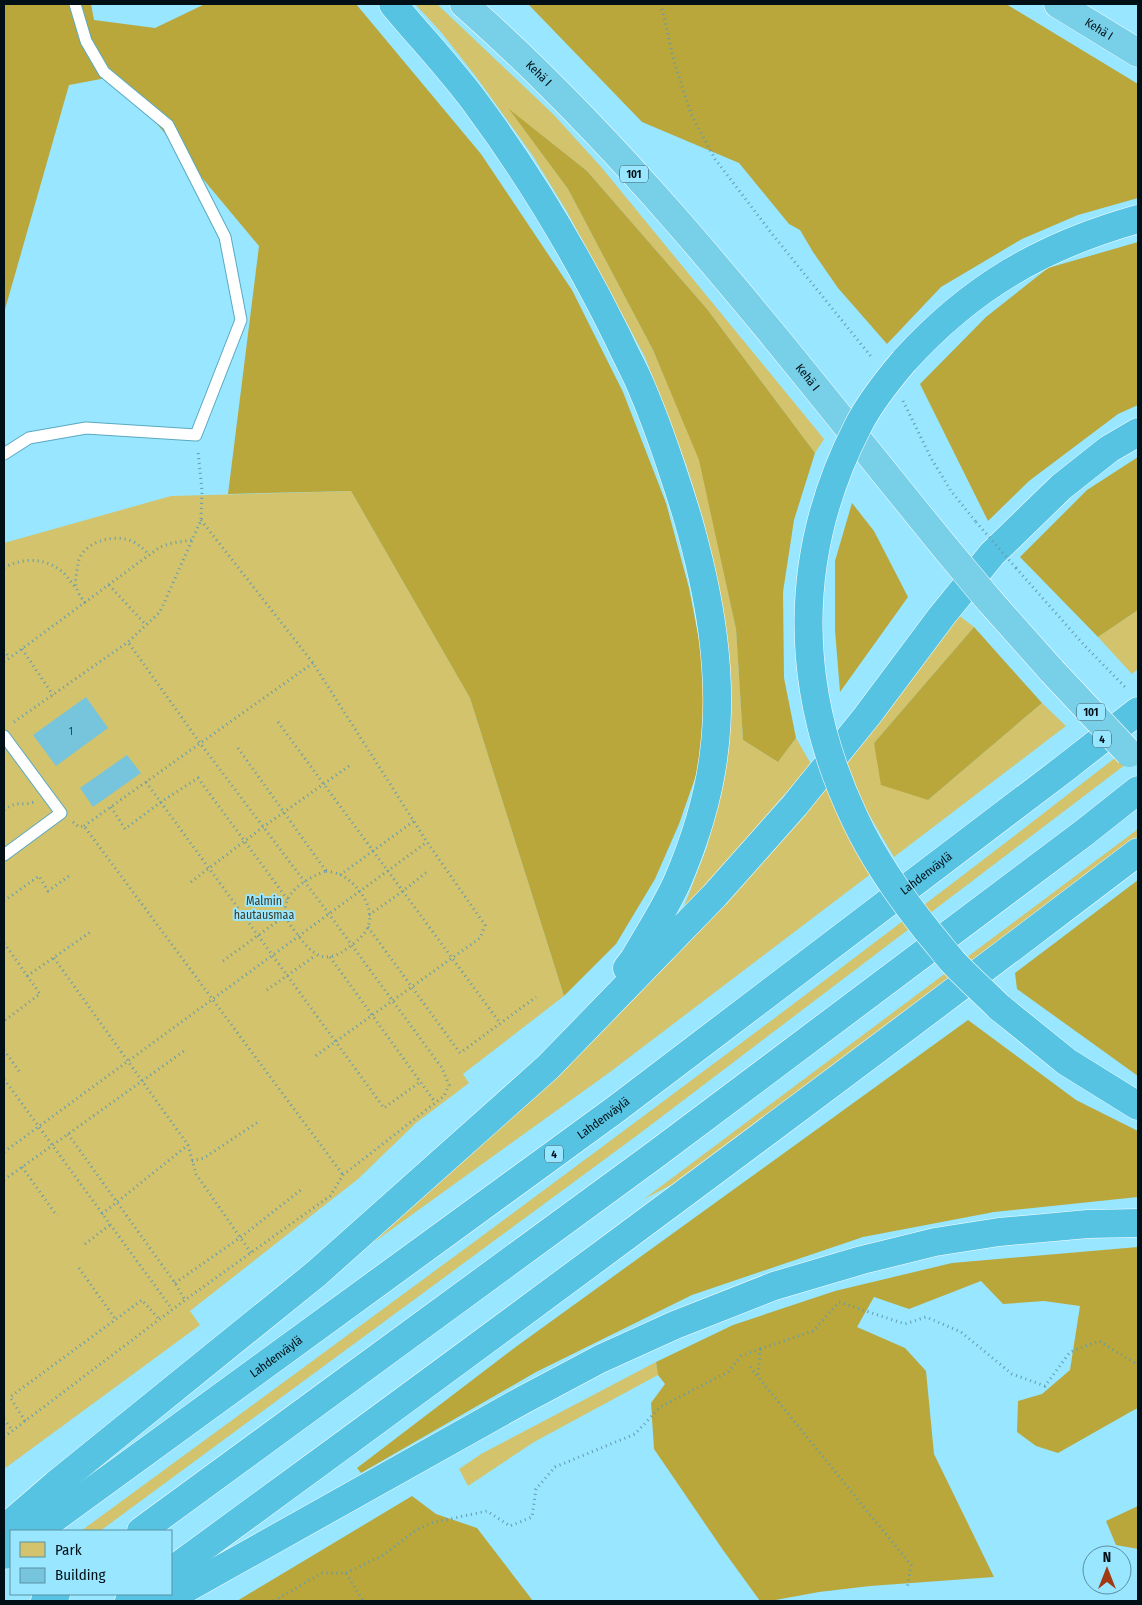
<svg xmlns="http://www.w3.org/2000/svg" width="1142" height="1605" viewBox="0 0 1142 1605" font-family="'Fira Sans Condensed',sans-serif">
<rect width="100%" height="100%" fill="#98e6ff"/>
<g fill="#d3c36c">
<path d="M415,4H437L554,115L602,168L824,439L815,453L707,309L587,171L511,111L568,189L653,350L700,460L736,629L743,740L778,762L796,738L811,764L682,912L707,847L726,766L730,695L723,621L717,579L704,522L687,467L645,357L566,210L533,156L477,78L441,32Z"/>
<path d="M351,491L470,698L564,996L463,1074L469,1083L416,1123L358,1179L190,1311L200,1325L4,1469V543L171,496Z"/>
<path d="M1138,610V669L1132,674L1098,637Z"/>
<path d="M957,614L974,627L874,743L928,800L1042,703L1066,726L894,857L864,806L845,758Z"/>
<path d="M1138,740V755L639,1134L100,1531H81C436,1270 791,1011 1138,740Z"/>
<path d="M827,784L872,873L610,1072L374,1242L384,1225Z"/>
<path d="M1138,829V840L719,1160L644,1199Z"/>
<path d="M656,1362L658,1375L534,1442L468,1486L459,1469L481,1454Z"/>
</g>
<g fill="#b9a73c">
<path d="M4,4H91L94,20L155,28L205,4H356L481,154L572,290L623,392L666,503L689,588L700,645L706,707L701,761L679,824L655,879L616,944L564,996L470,698L351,491L228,494L259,246L117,76L69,85L4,313Z"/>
<path d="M528,4H1006L1138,84V198L1078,215L1022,239L941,287L887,344L838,288L813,252L800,230L789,224L739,163L642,122Z"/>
<path d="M509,109L587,171L707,309L815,453L794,520L783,592L784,678L796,738L778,762L743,740L736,629L699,460L653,350L568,189Z"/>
<path d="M1138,242V405L1118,414L1029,481L988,521L920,384L986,317L1048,268Z"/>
<path d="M1138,457V610L1098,637L1020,557L1087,490Z"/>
<path d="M852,503L874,531L908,597L840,692L835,630V561Z"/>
<path d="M974,627L1042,703L928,800L881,785L874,743Z"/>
<path d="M1138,880V1076L1017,989L1015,973Z"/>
<path d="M968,1020L1076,1100L1138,1131V1197L994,1212L863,1237L692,1295L536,1372L361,1473L357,1468L517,1346Z"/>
<path d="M1138,1247V1408L1132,1411L1058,1453L1036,1446L1017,1432L1018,1401L1042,1394L1070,1370L1080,1306L1044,1301L1003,1304L981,1281L909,1309L874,1297L857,1327L905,1348L926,1371L934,1454L994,1577L870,1586L819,1592L770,1601H760L723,1550L654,1449L651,1403L665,1384L658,1375L656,1362L733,1325L835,1291L952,1263Z"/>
<path d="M412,1496L436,1514L477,1528L533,1601H237Z"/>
<path d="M1138,1506V1549L1116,1545L1106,1521Z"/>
</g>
<g fill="#77c5dd">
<path d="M86,697L108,728L56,766L33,735Z"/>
<path d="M127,755L141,773L93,807L80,788Z"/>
</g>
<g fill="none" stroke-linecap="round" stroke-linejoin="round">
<defs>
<g id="service">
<path d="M4,454L29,438L86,428L196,435L241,320L225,237L168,125L104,72L86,41L75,4"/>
<path d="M4,736L61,813L4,855"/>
</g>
<g id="trunk">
<path id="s1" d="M464,4C647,165 794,363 948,551"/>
<path id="s2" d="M1058,4L1138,53"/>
<path d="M988,599L1052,671"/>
</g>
<g id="motorway">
<path d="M393,4C421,38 452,70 478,106C532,179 578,257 618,338C626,356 636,373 643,391C660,431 674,474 687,516C709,592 724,673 714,752C709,796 695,840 678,880C666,907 649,933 634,959L627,968"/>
<path d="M904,361C971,287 1042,246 1138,219"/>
<path d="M999,1007L1067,1062L1138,1106"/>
<path d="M4,1529L55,1485L317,1273L548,1067L715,895L795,805L867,716L941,617L992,554L1061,487L1109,449L1138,432"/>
<path id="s3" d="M37,1531L616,1109L1065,768L1138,711"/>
<path d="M141,1531L656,1154L1085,832L1138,790"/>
<path d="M4,1555L11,1550"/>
<path d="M171,1571C496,1334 819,1095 1138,852"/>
<path d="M45,1601L56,1594"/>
<path d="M129,1601L140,1594"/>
<path d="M164,1601L521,1401L600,1359L675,1325L774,1286L862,1260L935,1242L999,1232L1088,1224L1138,1223"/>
</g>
</defs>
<use href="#service" stroke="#5ba9c0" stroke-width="13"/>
<use href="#trunk" stroke="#fff" stroke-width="29"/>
<use href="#motorway" stroke="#fff" stroke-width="29"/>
<g stroke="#639bad" stroke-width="3" stroke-dasharray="1 4" stroke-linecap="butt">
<path d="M661,4L674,61L691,114L715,159L773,235L873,359"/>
<path d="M903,401L931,458L951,491L976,522"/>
<path d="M201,520L313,663L427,842L485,925L480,938L314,1057"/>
<path d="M4,568C21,558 43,557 60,570C66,574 70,581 75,587"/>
<path d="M1016,568L1085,646L1127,689"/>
<path d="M109,585L146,625"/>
<path d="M85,603C82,598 78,594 77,589C74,583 76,576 77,570C78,565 78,560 81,555C92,539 118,534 134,542C140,546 145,550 149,555"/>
<path d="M22,649L53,695"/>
<path d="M4,650L9,657"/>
<path d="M4,662L160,547L172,543L192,540"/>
<path d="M14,722L128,642L160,612L201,520L202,491L198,451"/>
<path d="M278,722L500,1023"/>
<path d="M238,748L326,871"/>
<path d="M146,782L384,1108L420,1082"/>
<path d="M111,807L125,829L161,802L198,778L288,900"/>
<path d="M4,810C19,799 20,807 34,802"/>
<path d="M73,822L79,827L84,826L343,1175"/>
<path d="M84,826L313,663"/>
<path d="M326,871C331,872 337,873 341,875C358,884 377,909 367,929C363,937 354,943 348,948C325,965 313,956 298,935C293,929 288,923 286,916C280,893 309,877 326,871Z"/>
<path d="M340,875L414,821"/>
<path d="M191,882L263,827L349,766"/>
<path d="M4,901L39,876L48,891L69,876"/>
<path d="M369,915L403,891L428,871"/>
<path d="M368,927L460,1053L536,997"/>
<path d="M4,943L40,994L4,1021"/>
<path d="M330,957L435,1102"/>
<path d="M54,958L188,1145L196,1174L251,1253"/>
<path d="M223,961L286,915"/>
<path d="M27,976L92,931"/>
<path d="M267,990L316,955"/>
<path d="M4,1050L21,1074"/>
<path d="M4,1079L172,1309"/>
<path d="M68,1134L175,1283L185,1300"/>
<path d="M4,1152L427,842"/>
<path d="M192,1161L204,1158L258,1122"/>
<path d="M22,1167L57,1216"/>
<path d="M4,1180L184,1051"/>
<path d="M102,1214L188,1145"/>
<path d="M85,1244L110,1225"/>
<path d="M79,1268L116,1320"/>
<path d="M175,1283L241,1237L302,1189"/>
<path d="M760,1349L813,1331L839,1302L905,1324L926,1317L961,1332L1012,1374L1045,1386L1070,1352L1099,1341L1138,1365"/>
<path d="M750,1367L911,1565L907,1589"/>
<path d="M4,1419L12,1430"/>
<path d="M25,1421L10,1397L142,1300L159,1319"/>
<path d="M4,1437L185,1300L330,1196L343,1175L444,1096L449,1085L442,1068L329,914L200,743L128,642"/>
<path d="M346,1573L382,1556L416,1530L431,1523L487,1511L510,1526L532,1517L536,1489L555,1467L635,1434L660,1407L728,1372L741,1356L760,1349L758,1377"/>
<path d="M274,1601L322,1573H346L363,1601"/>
</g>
<use href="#service" stroke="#fff" stroke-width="11"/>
<use href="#trunk" stroke="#78cfe8" stroke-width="28"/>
<use href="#motorway" stroke="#57c3e2" stroke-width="28"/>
<defs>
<g id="trunk-bridge">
<path d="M948,551L988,599"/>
<path d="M1052,671L1129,753"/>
</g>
<path id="motorway-bridge" d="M904,361C887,381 870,402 858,426C792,554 793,689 855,819C874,860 901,898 929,933C937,942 945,953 953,962C968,978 984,992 999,1007"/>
</defs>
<use href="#trunk-bridge" stroke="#fff" stroke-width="29" stroke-linecap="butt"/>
<use href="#motorway-bridge" stroke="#fff" stroke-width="29" stroke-linecap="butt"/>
<path stroke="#639bad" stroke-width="3" stroke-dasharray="1 4" stroke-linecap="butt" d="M976,522L1016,568"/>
<use href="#trunk-bridge" stroke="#78cfe8" stroke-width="28"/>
<use href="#motorway-bridge" stroke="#57c3e2" stroke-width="28"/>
</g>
<g text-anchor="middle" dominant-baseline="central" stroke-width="4" stroke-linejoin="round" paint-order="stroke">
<g font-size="10" fill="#1e3d48">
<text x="71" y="732">1</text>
</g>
<g fill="#98e6ff" stroke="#2e505c" stroke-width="1">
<rect x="620" y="165.5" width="28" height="17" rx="4"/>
<rect x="1077" y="703.5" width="28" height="17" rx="4"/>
<rect x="1093" y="730.5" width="18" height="17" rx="4"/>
<rect x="545" y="1145.5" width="18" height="17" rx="4"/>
</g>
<g font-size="11" font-weight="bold" fill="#001016">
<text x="634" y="174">101</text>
<text x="1091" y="712">101</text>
<text x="1102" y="739">4</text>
<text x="554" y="1154">4</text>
</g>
<g font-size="12" fill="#001016" stroke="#98e6ff">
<text stroke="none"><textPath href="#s2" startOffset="48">Kehä I</textPath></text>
<text stroke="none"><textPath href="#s1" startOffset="102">Kehä I</textPath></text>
<text stroke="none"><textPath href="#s1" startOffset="508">Kehä I</textPath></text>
<text stroke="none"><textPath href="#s3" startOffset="1106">Lahdenväylä</textPath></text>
<text stroke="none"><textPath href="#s3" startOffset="701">Lahdenväylä</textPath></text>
<text stroke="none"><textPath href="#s3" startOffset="296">Lahdenväylä</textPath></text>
</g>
<g font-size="12" fill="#3d3922" stroke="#98e6ff">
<text x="264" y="901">Malmin<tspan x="264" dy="14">hautausmaa</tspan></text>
</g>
</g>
<rect width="1142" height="1605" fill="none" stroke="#001016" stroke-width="10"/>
<rect x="10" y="1530" width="162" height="65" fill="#98e6ff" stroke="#5b90a2"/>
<rect x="20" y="1542" width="25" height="15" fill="#d3c36c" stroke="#5b90a2"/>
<text x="55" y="1555" font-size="15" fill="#001016">Park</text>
<rect x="20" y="1568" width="25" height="15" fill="#77c5dd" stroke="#5b90a2"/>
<text x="55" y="1580" font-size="15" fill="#001016">Building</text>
<g transform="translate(1107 1570)"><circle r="24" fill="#98e6ff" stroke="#5b90a2"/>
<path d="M0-4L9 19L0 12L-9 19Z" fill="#a03a11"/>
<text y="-8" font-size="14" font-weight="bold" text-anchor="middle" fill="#001016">N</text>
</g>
</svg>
